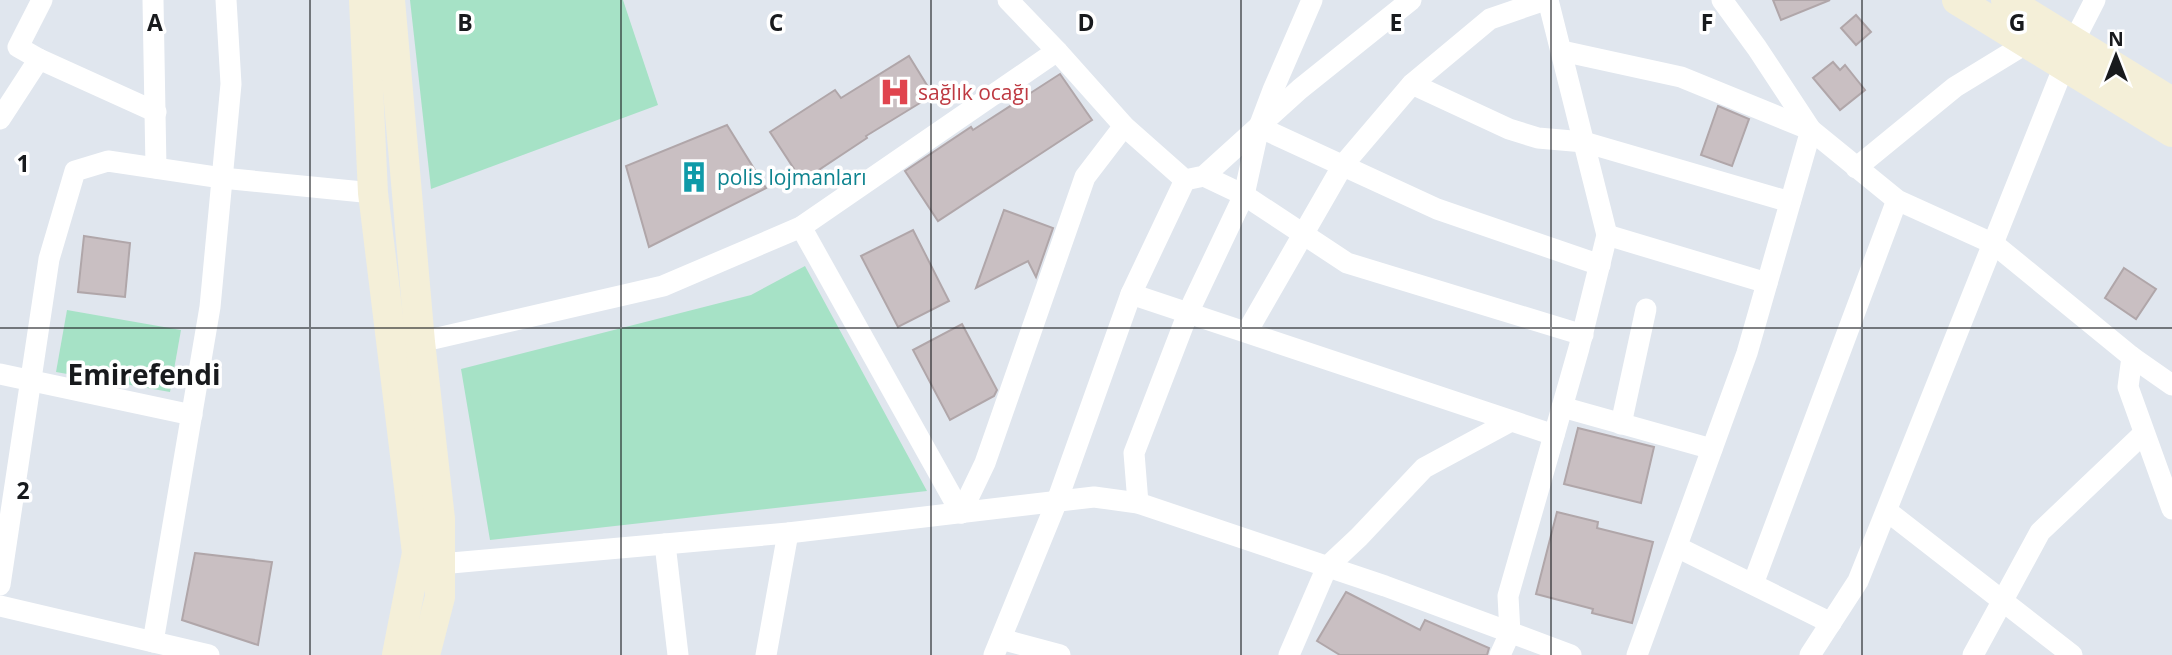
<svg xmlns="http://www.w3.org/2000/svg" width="2172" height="655" viewBox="0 0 2172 655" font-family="'Open Sans',sans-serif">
<rect width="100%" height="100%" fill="#e0e6ee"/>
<g fill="#a6e2c6">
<path d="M410,0H623L658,105L431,189Z"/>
<path d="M805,266L927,491L490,540L461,369L751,295Z"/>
<path d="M67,310L181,330L170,392L56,372Z"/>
</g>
<g fill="#c9bfc2" stroke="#b0a6a9" stroke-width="2">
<path d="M1773,0H1830L1781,20Z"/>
<path d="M1856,15L1871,32L1856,45L1841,28Z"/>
<path d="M909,56L933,95L866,136L867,138L802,181L770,132L835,90L841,98Z"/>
<path d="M1833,62L1840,70L1845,65L1865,90L1840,110L1813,78Z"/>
<path d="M1060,74L1092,120L938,221L905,171L971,127L973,130Z"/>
<path d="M1718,106L1749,119L1732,166L1701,155Z"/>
<path d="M727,125L766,188L649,247L626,166Z"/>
<path d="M1004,210L1053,228L1036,277L1028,261L976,288Z"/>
<path d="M913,230L949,301L898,327L861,256Z"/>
<path d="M84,236L130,243L125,297L78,292Z"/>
<path d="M2124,268L2156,289L2136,319L2105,298Z"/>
<path d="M962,324L997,390L994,396L950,420L913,350Z"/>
<path d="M1578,428L1654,447L1641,503L1564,484Z"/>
<path d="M1557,512L1598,522L1597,528L1653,542L1632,623L1592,613L1593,609L1536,594Z"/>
<path d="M195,553L272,562L258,645L182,620Z"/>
<path d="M1346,592L1420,630L1425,620L1489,648L1487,655H1340L1317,641Z"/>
</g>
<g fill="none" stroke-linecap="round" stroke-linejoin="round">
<g stroke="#fff" stroke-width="21">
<path d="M42,0L18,47L39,59L156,112"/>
<path d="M153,0L156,168"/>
<path d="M1008,0L1057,51L1124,126L1185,180L1204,176L1300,89L1411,0"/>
<path d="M1562,51L1681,77L1811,130L1897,200L1994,244L2132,357L2172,385"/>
<path d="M1412,84L1509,129L1538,138L1584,142L1790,202"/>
<path d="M0,119L39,59"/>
<path d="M1259,127L1437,209L1600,265"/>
<path d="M1856,168L1955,87L2027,43"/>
<path d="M1204,176L1244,195L1347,263L1583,335"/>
<path d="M801,227L961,513"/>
<path d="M1607,235L1767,283"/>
<path d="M1131,294L1554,435"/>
<path d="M1247,332L1343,165L1412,84L1490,19L1545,0"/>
<path d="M420,342L663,286L801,227L1057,51"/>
<path d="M2132,357L2128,387L2172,509"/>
<path d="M0,374L192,415"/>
<path d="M1562,407L1712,449"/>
<path d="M1621,424L1646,309"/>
<path d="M1138,503L1134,453L1188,313L1244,195L1259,127L1273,90L1312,0"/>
<path d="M1887,511L2072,655"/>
<path d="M961,513L985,463L1085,177L1124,126"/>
<path d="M665,544L678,655"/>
<path d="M1677,547L1831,623"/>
<path d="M440,564L788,533L1094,497L1138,503L1385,586L1571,655"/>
<path d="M1753,584L1897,200"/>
<path d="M0,585L49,259L75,171L108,161L222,178L373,193"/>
<path d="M0,606L209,655"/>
<path d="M1001,639L1060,655"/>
<path d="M153,642L210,307L231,84L226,0"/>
<path d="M766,655L788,533"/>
<path d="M994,655L1057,501L1131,294L1185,180"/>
<path d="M1289,655L1327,567L1359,537L1424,468L1511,421"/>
<path d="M1500,655L1510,633L1508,596L1579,348L1607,235L1548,0"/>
<path d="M1637,655L1747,353L1811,130L1757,48L1722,0"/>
<path d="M1810,655L1858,581L2074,41L2095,0"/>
<path d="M1973,655L2040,532L2144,433"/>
</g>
<g stroke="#f4efd8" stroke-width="30">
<path d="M364,0L373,193L417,553L397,655"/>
<path d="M390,0L420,342L440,519V597L425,655"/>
<path d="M1957,0L2172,132"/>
<path d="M2006,0L2172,102"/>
</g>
</g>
<path fill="none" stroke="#181a1d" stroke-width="2" stroke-opacity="0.55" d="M310,0V655M621,0V655M931,0V655M1241,0V655M1551,0V655M1862,0V655M0,328H2172"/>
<defs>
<symbol id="hospital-bare" viewBox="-9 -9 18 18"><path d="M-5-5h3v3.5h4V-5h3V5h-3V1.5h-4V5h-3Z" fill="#e0444e" stroke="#fff" stroke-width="2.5" paint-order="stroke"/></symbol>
<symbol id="building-bare" viewBox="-9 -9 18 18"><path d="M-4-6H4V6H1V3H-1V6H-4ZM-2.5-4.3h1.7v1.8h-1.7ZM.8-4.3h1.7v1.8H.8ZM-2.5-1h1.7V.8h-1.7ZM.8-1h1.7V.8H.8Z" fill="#0f9aa8" stroke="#fff" stroke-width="2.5" paint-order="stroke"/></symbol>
</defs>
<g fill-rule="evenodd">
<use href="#hospital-bare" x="873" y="70" width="44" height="44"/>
<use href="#building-bare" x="672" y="155" width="44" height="44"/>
</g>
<g text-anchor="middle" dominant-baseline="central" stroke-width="7" stroke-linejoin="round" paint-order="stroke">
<g font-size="21" fill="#be3a42" stroke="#fff" text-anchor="start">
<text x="918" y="92">sağlık ocağı</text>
</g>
<g font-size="21" fill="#0d838f" stroke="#fff" text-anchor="start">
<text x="717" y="177">polis lojmanları</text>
</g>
<g font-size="28" font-weight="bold" fill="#181a1d" stroke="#fff">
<text x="144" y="374">Emirefendi</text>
</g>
</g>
<g font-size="23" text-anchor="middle" font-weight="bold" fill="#181a1d" stroke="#fff" stroke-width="7" stroke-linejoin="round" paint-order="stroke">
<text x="155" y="31">A</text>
<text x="465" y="31">B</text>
<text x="776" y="31">C</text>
<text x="1086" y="31">D</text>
<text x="1396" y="31">E</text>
<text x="1707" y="31">F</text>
<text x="2017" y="31">G</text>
<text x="23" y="172">1</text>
<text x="23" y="499">2</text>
</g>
<g transform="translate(2116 56)" stroke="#ffffff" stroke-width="5" paint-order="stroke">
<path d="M0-5L12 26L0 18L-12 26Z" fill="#181a1d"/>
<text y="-10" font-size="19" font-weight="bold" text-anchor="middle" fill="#181a1d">N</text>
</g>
</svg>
